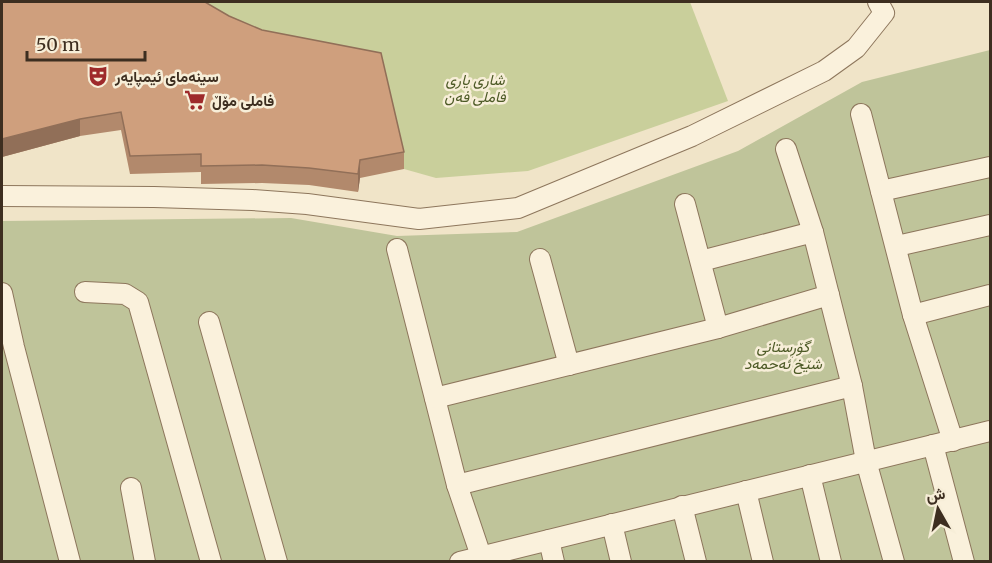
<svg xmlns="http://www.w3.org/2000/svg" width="992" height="563" viewBox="0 0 992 563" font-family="Merriweather,Vazirmatn,serif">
<rect width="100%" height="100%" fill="#f0e4c8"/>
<path fill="#c9cf9b" d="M153,2H690L728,101L528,171L436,178L404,169Z"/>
<path fill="#bfc49a" d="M990,50V561H2V221L291,218L397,236L517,232L738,151L862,82Z"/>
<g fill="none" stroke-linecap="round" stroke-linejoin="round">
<defs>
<g id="minor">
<path d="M861,114L913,315L953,441"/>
<path d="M786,149L813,232L852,386L866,461L894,562"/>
<path d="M881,191L990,167"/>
<path d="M2,196L154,197L252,200L307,204L419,219L518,208L692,136L824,71L856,48L884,13L878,2"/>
<path d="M685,204L718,328"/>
<path d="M897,246L990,225"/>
<path d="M397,249L457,485L483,562"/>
<path d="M540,259L569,365"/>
<path d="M701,261L813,232"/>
<path d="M85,292L125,294L138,302L211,562"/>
<path d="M2,293L14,347L70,562"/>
<path d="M913,315L990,295"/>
<path d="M209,322L277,562"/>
<path d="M435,398L718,328L829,295"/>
<path d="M933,445L964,562"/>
<path d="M810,475L831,562"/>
<path d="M457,485L852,386"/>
<path d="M131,488L145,562"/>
<path d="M746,491L763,562"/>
<path d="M682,506L696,562"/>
<path d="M612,524L621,562"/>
<path d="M549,540L554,562"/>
<path d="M460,562L990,431"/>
</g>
</defs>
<use href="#minor" stroke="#8d765c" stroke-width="22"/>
<use href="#minor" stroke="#faf1dc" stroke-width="20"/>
</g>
<path fill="#b2896c" d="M2,2L404,152V169L360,178L358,192L309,185L262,183L201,184V172L130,174L121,130L80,136L2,157Z"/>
<g fill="#916f58">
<path d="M80,119V136L2,157V139Z"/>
<path d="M360,160V178L358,192V174Z"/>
</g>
<path fill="#cf9f7d" stroke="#916f58" stroke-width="1.5" d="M2,2H205L229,16L262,30L381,53L404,152L360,160L358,174L309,168L262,165L201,166V154L130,156L121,112L80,119L2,139Z"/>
<defs>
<symbol id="theatre-bare" viewBox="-9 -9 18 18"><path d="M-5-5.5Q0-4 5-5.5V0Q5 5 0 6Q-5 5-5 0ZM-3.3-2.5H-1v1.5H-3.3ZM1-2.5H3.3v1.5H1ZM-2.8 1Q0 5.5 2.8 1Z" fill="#9e2a2b" stroke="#f7eed8" stroke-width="2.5" paint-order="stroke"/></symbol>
<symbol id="supermarket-bare" viewBox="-9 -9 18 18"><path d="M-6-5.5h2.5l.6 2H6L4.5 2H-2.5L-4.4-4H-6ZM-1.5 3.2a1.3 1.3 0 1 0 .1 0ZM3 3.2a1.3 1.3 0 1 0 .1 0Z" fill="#9e2a2b" stroke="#f7eed8" stroke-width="2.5" paint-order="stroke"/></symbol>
</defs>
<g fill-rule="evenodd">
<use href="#theatre-bare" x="83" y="61" width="30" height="30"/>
<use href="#supermarket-bare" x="180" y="85" width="30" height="30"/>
</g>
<g text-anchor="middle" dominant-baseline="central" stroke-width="5" stroke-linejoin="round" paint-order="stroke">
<g font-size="15" font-weight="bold" fill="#3d2e20" stroke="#f7eed8" text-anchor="start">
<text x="115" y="76">سینەمای ئیمپایەر</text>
<text x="212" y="100">فاملی مۆڵ</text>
</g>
<g font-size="15" font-style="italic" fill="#4d5a26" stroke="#f7eed8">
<text x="475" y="79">شاری یاری<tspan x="475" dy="17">فاملی فەن</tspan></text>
<text x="783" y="346">گۆڕستانی<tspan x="783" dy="17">شێخ ئەحمەد</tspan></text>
</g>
</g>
<rect width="992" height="563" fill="none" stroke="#3d2e20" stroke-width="6"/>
<g transform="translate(938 509) rotate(351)" stroke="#f7eed8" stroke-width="4.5" paint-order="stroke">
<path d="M0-4.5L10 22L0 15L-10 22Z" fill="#3d2e20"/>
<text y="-9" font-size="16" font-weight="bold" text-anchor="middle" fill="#3d2e20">ش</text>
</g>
<path d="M27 51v9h118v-9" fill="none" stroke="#3d2e20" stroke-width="3"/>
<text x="36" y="51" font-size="18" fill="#3d2e20" stroke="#f7eed8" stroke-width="4.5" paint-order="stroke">50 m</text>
</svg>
